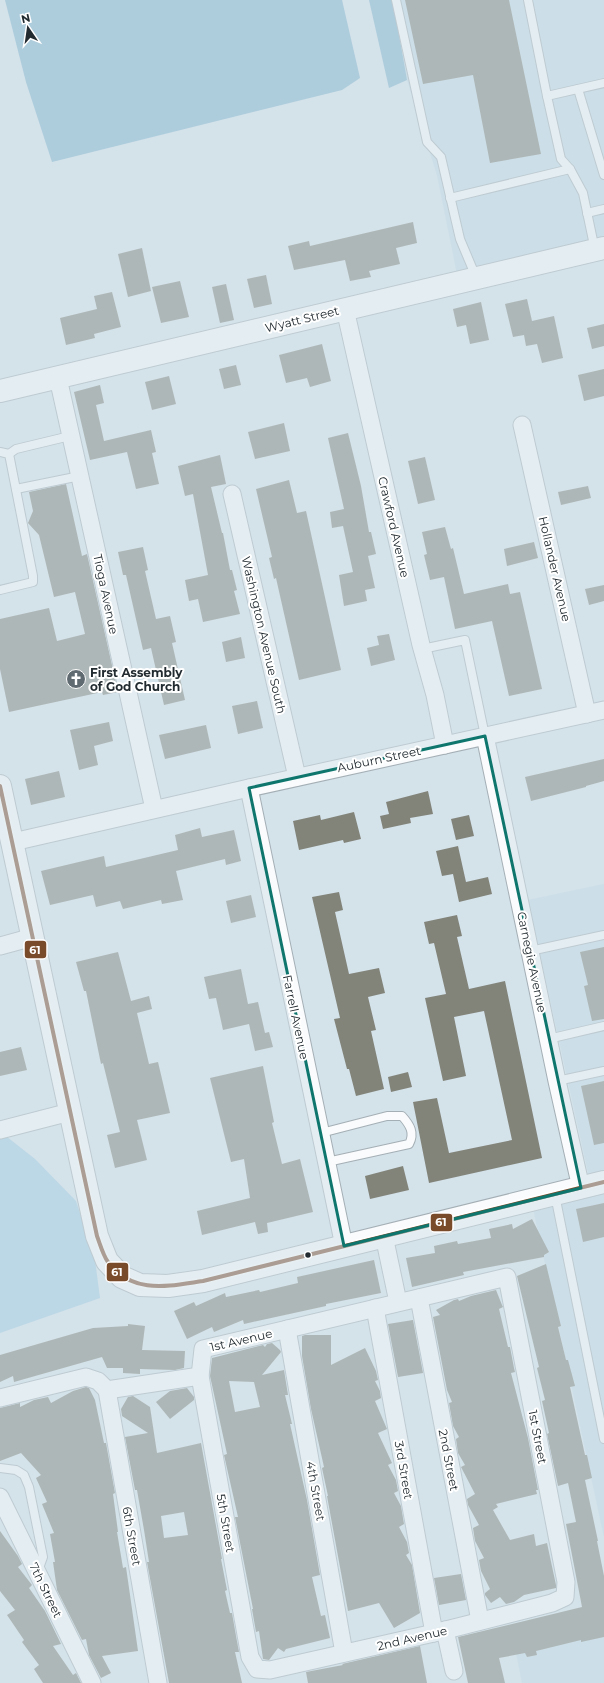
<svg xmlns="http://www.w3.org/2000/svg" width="604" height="1683" viewBox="0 0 604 1683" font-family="Montserrat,sans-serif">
<rect width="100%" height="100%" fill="#d4e2ea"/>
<g fill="#c3dae7">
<path d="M393,0H604V240L457,274L437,175L407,80Z"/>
<path d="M604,884V1173L589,1177L528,900Z"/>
<path d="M604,1191V1537L533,1208Z"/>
<path d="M604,1633V1683H522L516,1652Z"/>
</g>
<path fill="#a0cbe2" d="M2,1133L35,1159L76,1201L95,1260L100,1298L0,1333V1134Z"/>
<g fill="#7fb2cd">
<path d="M5,0H342L360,78L342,90L52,162L26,82Z"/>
<path d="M369,0H393L407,80L389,88Z"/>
</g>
<g fill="#82847a" fill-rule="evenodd">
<path d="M405,0H509L541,154L490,163L473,75L423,84Z"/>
<path d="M413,222L417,243L396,248L400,264L369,271L371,277L350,281L345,260L294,270L288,246L309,241L310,246Z"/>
<path d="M142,248L151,291L128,297L118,254Z"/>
<path d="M266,275L272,304L254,308L247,279Z"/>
<path d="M180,281L189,317L161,323L152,287Z"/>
<path d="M226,284L234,320L220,323L212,287Z"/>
<path d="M112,292L121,327L94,334L95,338L66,345L60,318L97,309L94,296Z"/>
<path d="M527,299L532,321L554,316L563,358L542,363L537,344L526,346L524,335L513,337L505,304Z"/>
<path d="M481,302L489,340L470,344L466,325L457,327L453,309Z"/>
<path d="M604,324V346L592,349L587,328Z"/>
<path d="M322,344L331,381L310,387L307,378L286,383L279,355Z"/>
<path d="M236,365L241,385L224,389L219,369Z"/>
<path d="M604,369V396L584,401L578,375Z"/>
<path d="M169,376L176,404L152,410L145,382Z"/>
<path d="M100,385L104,403L96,405L104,441L151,430L156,452L152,453L159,484L136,489L127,452L90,460L74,392Z"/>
<path d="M284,423L290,451L255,459L248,432Z"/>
<path d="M348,433L361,486L369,532H371L376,554L368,556L375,588L365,590L367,601L344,606L339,575L353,572L343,526L332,528L330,512L344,509L328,438Z"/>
<path d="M220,455L226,484L211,487L222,533H223L230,570H232L237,590L234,591L240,614L203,622L198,599L189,601L185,580L208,575L193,494L185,496L178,466Z"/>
<path d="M425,457L435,500L418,504L408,461Z"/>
<path d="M289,480L297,513L306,511L341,670L299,680L276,578L274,579L269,558L272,557L256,489Z"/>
<path d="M66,484L82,556L87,554L118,692L103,695L102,692L9,712L0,669V619L49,608L57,641L85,634L75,592L54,597L39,535L28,523L33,511L29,492Z"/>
<path d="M588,486L591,498L561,505L558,492Z"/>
<path d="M445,527L451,549L453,548L464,594L508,584L510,594L520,592L542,689L509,696L492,621L455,629L444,577L430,580L424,555L427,554L422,532Z"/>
<path d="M534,542L538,558L507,566L504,549Z"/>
<path d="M143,547L148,570L145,571L156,619L170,616L176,642L172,643L185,700L164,705L151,648L143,650L126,575H123L118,552Z"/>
<path d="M604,585V601L589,605L585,589Z"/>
<path d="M389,634L395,660L371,666L367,648L379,645L377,636Z"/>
<path d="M241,637L245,658L226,662L222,642Z"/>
<path d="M257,701L263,728L238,734L232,706Z"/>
<path d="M109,722L113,741L94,746L98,765L79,770L70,730Z"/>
<path d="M206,725L211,748L165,759L159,735Z"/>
<path d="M604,759V781L586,786V787L531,801L525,777Z"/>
<path d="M59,771L65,797L31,805L25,779Z"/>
<path d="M428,791L433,814L410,818L411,823L383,829L380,816L389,814L386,802Z"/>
<path d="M354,812L361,839L344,843L343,840L299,850L293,821L320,815L321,820Z"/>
<path d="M469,815L474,836L456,840L451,819Z"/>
<path d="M200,828L202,837L234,830L241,861L226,865L225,859L176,871L183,900L162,904L161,900L123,909L120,901L96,907L93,895L50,905L41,871L104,856L106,867L178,850L175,835Z"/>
<path d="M458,846L466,882L488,877L492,894L459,902L453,874L442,876L436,851Z"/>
<path d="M339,892L343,910L335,912L349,974L379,968L385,993L368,997L376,1030L371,1031L384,1089L356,1096L349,1069H347L334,1019L340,1018L312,897Z"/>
<path d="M251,895L256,917L231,923L226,901Z"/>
<path d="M457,915L462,936L457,937L469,989L505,981L542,1158L429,1183L413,1102L437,1098L449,1153L512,1140L484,1011L454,1017L466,1076L443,1081L425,998L446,994L434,943L429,944L424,922Z"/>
<path d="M604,947V1019L592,1021L584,986L588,985L580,952Z"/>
<path d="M118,952L131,1001L149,996L152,1009L137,1013L149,1064L158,1062L170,1113L137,1120L147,1160L115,1168L107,1135L120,1132L103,1063L101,1064L86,991H84L76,962Z"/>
<path d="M241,969L248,1004L258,1002L265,1033L269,1032L273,1047L255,1051L249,1024L223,1030L216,998L209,999L204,977Z"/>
<path d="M21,1047L27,1070L0,1076V1052Z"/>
<path d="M263,1066L274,1122L272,1123L282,1164L300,1159L313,1212L267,1223L268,1232L258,1234L255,1222L202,1235L197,1211L250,1198L244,1159L231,1162L210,1078Z"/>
<path d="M408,1072L412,1087L391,1092L388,1077Z"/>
<path d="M604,1081V1143L594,1145L581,1086Z"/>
<path d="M403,1166L409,1190L370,1199L365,1176Z"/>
<path d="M604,1203V1237L583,1242L576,1209Z"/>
<path d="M532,1219L549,1252L544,1255V1257L463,1272L464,1275L412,1287L406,1258L435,1253L434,1246L457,1241L458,1244L491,1238L489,1229L512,1224L513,1229Z"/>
<path d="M374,1260L381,1293L326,1304V1306L244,1324L243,1320L214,1332L212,1327L187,1339L174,1311L194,1302L196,1306L225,1293L226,1297L259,1290L260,1292L298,1283L297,1277Z"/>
<path d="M546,1264L561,1326L558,1327L566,1360H568L575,1386L570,1387L585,1455H587L592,1478L585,1480L598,1541H597L604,1576V1637L581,1642V1640L536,1651L537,1655L527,1657L525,1653L499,1658L505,1683H468L458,1637L582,1607L566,1524L576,1522L568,1483L558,1486L547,1434L549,1433L542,1401L545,1400L537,1368L539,1367L517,1276Z"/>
<path d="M496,1290L502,1305L503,1307L499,1309L508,1347H510L514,1368L515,1372L511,1373L528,1438L538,1490H536L537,1494L496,1504L498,1507L493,1510L510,1540L534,1534L536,1546L547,1543L556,1585V1588L524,1595L514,1602L506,1604L500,1597L491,1603L485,1595V1593L490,1589L481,1571L479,1560L484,1558L475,1541L473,1528L479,1525L468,1505L467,1499L475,1494L461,1467L465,1465L458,1453L456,1439L459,1437L453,1426L449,1403L452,1402L447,1390L433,1317L440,1315L436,1310L454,1300L458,1299L459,1301L471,1296Z"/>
<path d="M413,1320L423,1373L398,1377L388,1324Z"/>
<path d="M128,1324L145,1326L142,1350L185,1351L184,1368L175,1370L140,1369V1374L123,1373V1368H107L102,1357L14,1382L13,1376L0,1382V1355L93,1328L128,1326Z"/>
<path d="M305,1335H331V1365L365,1348L376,1371L378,1380L375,1381L380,1391L381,1398L375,1401L387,1429L378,1433L392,1463L388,1465L396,1480L398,1491L394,1493L401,1506L404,1524L399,1527L407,1542L409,1553L406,1555L412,1565L420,1613L394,1628L379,1603L348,1611L327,1496H328L322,1468L324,1467L311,1409L302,1356V1336Z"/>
<path d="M272,1343L280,1350L281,1352L262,1375L284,1370L288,1395H285L292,1424H290L307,1500L320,1575L312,1577L321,1616L325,1615L330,1638L286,1649L284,1652L278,1648L269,1660L263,1659L259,1631L256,1632L252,1609H253L235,1517H238L224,1455L227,1454L210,1376L212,1358L263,1345L265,1347L267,1344ZM229,1381L254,1382L260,1407L235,1412Z"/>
<path d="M86,1387L89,1388L95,1400L104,1443H106L115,1493L113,1494L118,1532H117L123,1568L126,1567L138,1651L102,1656L111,1673L101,1678L89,1655L86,1639L82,1640L57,1590L53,1562H55L50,1534L54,1533L42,1504L47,1502L36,1478L41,1475L21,1453L0,1461V1408L20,1403V1407L34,1400L48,1397L51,1403L73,1391Z"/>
<path d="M187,1388L194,1397V1400L170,1419L156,1402L170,1391Z"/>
<path d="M133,1396L150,1407L157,1453L201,1443L222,1559H221L227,1590L225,1591L230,1613H232L236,1636L239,1652H235L242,1683H169L147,1562H149L144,1530L137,1490H135L125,1437L148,1433L122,1416L121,1409L128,1397ZM184,1512L188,1535L164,1538L161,1516Z"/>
<path d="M0,1531L18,1556L22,1564L18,1567L32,1585L29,1588L45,1611L61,1644L53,1646L73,1675L76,1673L81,1683H43L34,1669L39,1665L22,1642L24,1640L7,1615L15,1610L0,1591Z"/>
<path d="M461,1574L466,1600L439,1605L434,1578Z"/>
<path d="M420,1646L427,1683H308L306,1672L343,1665L342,1664Z"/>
</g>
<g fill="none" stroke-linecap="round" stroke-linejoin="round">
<defs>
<g id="lane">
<path d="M396,0L427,142L441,157L460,239L476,277"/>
<path d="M528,0L547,96"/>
<path d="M578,89L604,175"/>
<path d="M450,198L570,169"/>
<path d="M587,213L604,209"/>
<path d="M595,250L583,193L570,169L561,159L547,96L604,83"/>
<path d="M0,452L9,454L33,576V582L0,590"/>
<path d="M9,454L16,449L70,436"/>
<path d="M16,489L80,476"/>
<path d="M422,649L465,640L485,736"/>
<path d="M530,951L604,935"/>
<path d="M548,1039L604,1026"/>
<path d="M557,1081L604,1071"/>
<path d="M321,1133L387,1116H402C410,1125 415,1133 409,1144L327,1162"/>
<path d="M555,1195L604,1439"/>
<path d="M0,1468L16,1470L24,1475L29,1487L43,1557L38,1571"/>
</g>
<g id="street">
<path d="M345,309L421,645L435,695L445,745"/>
<path d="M58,378L154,809"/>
<path d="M522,425L587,714"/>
<path d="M232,494L297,777"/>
<path d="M485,736L557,1081L581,1188"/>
<path d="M249,788L344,1246"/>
<path d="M13,842L249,788L604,710"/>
<path d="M0,946L33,937"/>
<path d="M0,1130L70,1112"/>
<path d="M384,1236L398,1302"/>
<path d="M507,1277L566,1582L565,1597L552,1603L434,1633L270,1670L257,1669L250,1657L200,1376L203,1349Z"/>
<path d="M419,1298L480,1621"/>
<path d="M375,1308L434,1633"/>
<path d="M287,1329L344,1653"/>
<path d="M107,1390L158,1683"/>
<path d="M0,1398L86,1377L98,1381L107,1390L200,1376"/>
<path d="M0,1497L92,1683"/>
<path d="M445,1630L454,1671"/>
</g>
<g id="secondary">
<path d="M0,391L604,248"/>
<path d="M0,786L97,1236L107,1261L122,1277L140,1285L168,1286L203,1281L604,1182"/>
</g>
</defs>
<use href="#lane" stroke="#a4afb5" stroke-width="10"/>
<use href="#street" stroke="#a4afb5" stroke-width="19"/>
<use href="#secondary" stroke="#a4afb5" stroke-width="24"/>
<use href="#lane" stroke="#f9fbfc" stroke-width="8"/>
<use href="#street" stroke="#f9fbfc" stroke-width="17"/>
<use href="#secondary" stroke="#f9fbfc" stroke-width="22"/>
<defs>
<path id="bus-1" d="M0,786L97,1236C100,1244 103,1255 108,1262C133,1295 168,1286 203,1281L604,1182"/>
</defs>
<use href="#bus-1" stroke="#fff" stroke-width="7"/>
<use href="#bus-1" stroke="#7a4b2a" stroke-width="4"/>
</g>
<path d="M0 0H604V1683H0ZM485,736L581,1188L344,1246L249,788Z" fill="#d4e2ea" fill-opacity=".55" fill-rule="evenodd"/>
<path fill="none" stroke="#0f766e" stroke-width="3" stroke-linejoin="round" d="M485,736L581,1188L344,1246L249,788Z"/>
<defs>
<symbol id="church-disc" viewBox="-11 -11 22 22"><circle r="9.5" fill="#606b71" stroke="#fff"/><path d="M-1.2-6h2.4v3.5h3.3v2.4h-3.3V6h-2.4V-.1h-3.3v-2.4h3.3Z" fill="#fff"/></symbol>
</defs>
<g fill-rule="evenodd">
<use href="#church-disc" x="65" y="668" width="22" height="22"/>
</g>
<circle fill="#222b30" stroke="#fff" stroke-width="1.5" cx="308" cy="1255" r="3.5"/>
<g text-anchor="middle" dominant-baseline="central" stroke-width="4" stroke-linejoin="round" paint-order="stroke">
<g font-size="12" fill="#222b30" stroke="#fff">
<text transform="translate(302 319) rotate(-14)">Wyatt Street</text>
<text transform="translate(394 527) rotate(77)">Crawford Avenue</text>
<text transform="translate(555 569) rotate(77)">Hollander Avenue</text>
<text transform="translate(106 594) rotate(78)">Tioga Avenue</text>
<text transform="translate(264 635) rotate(77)">Washington Avenue South</text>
<text transform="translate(379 759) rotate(-12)">Auburn Street</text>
<text transform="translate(532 962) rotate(78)">Carnegie Avenue</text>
<text transform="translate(296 1017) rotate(78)">Farrell Avenue</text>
<text transform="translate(241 1340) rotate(-13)">1st Avenue</text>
<text transform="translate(538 1437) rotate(79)">1st Street</text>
<text transform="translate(449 1460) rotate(79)">2nd Street</text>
<text transform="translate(404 1470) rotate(80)">3rd Street</text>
<text transform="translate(316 1491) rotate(80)">4th Street</text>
<text transform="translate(226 1523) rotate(80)">5th Street</text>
<text transform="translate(132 1536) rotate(80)">6th Street</text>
<text transform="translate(46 1590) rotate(64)">7th Street</text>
<text transform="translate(412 1638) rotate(-13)">2nd Avenue</text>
</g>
<g font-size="12" font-weight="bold" fill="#222b30" stroke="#fff" text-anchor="start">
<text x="90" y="672">First Assembly<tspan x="90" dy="14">of God Church</tspan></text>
</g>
</g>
<g stroke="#fff" stroke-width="1.5">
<rect x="24" y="940" width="23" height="19" rx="4" fill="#7a4b2a"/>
<rect x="430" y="1213" width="23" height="19" rx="4" fill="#7a4b2a"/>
<rect x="106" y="1262" width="23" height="20" rx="4" fill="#7a4b2a"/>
</g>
<g font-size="11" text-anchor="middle" font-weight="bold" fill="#fff">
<text x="35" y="954">61</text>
<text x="441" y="1226">61</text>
<text x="117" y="1276">61</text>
</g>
<g transform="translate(28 28) rotate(347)" stroke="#ffffff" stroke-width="3" paint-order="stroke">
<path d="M0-3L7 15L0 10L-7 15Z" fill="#222b30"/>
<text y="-6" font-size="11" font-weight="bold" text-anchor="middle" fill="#222b30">N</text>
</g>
</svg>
